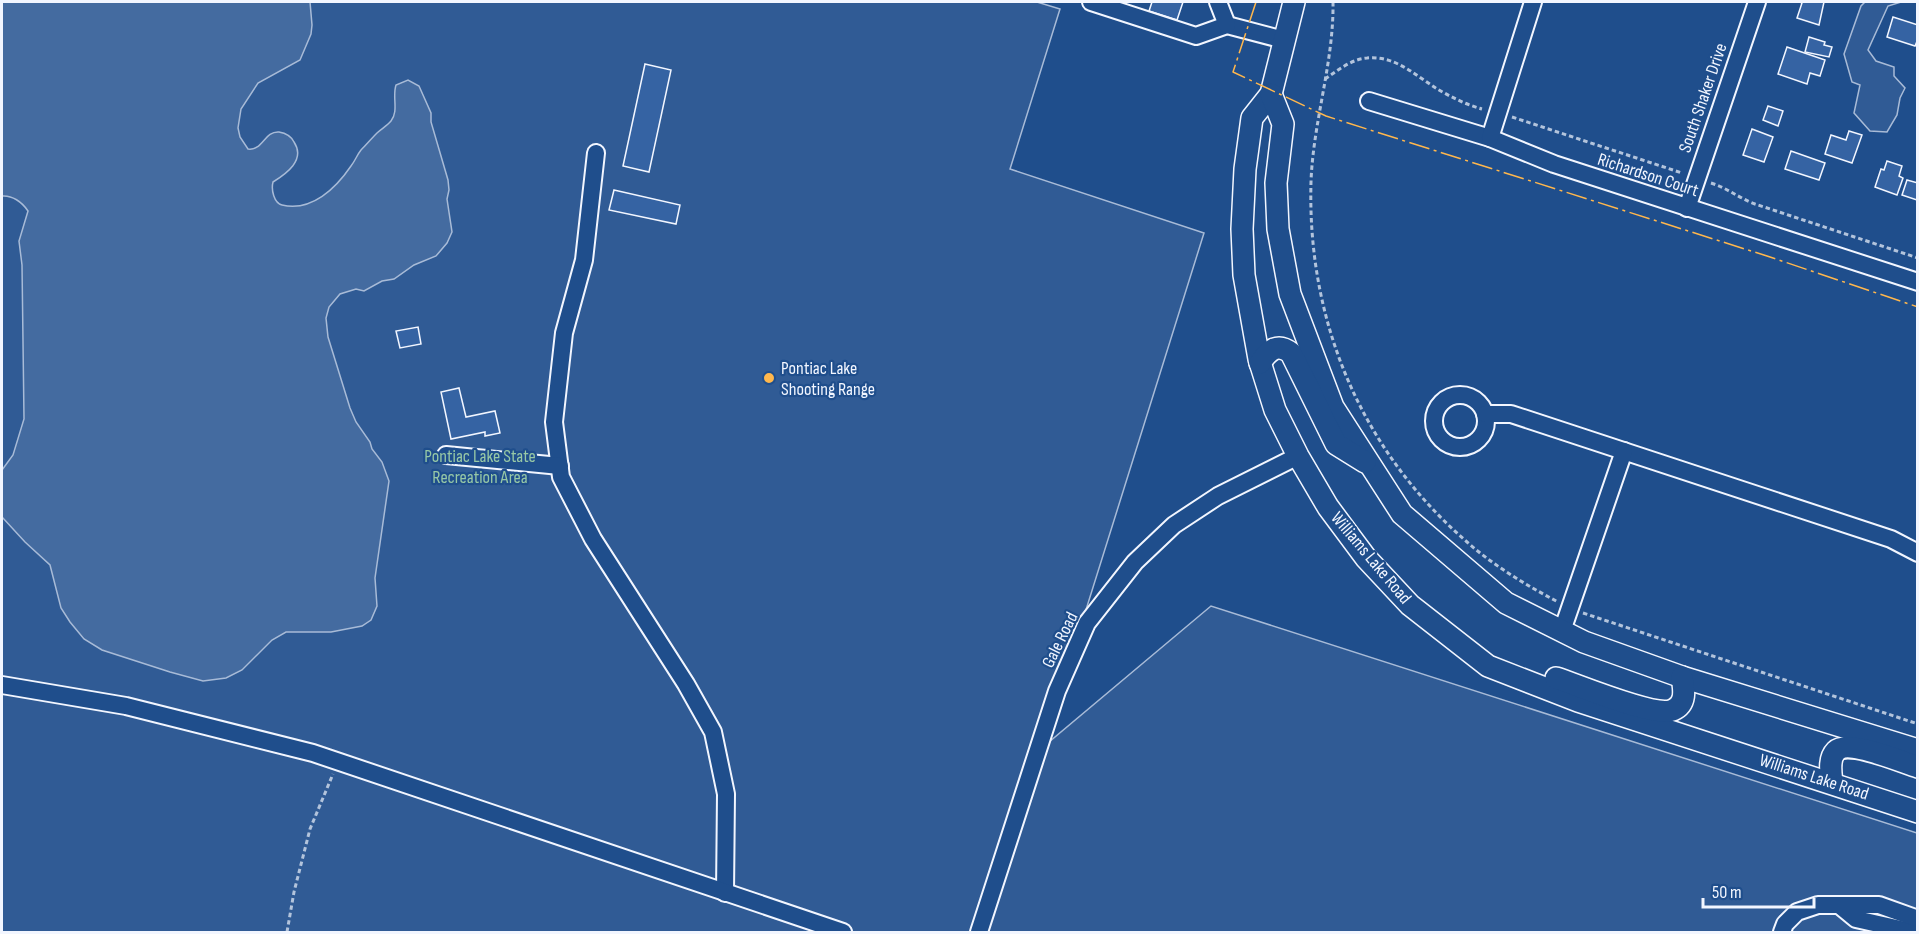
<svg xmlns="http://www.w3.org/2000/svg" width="1919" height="934" viewBox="0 0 1919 934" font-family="'Sofia Sans Condensed',sans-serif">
<rect width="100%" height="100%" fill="#1f4e8c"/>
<g fill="#305b95" stroke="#a8bbd7" stroke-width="1.5">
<path d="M2,2H1037L1060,9L1010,169L1204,233L1043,747L1211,606L1917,833V932H2Z"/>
<path d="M1865,2H1901L1888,6L1868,50L1876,61L1894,67V76L1905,88L1900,98L1897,115L1887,132L1870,131L1854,113L1860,85L1852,82L1844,54L1861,6Z"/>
</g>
<path fill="#446ba0" stroke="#a8bbd7" stroke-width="1.5" d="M2,2H310L312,25L311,34L300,60L258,83L241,109L238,128L240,137L248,149C263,151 264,131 279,132C285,133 291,136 294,142C306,160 286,174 273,182C271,190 274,203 282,205C312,212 336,188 351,166C355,161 357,155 361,150C366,145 371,139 377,133C381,129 387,126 391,121C399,111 392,97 396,85L408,80L419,86L431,113V122L448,180L449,190L447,199L452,232L447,243L436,256L414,265L394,279L382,281L364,291L356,289L340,294L329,307L326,318L328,337L350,408L356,422L370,442L372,449L382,462L389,481L375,578L377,606L371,620L362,626L331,632H286L272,640L242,670L226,678L203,681L170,672L102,650L84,639L70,622L61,608L50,565L25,542L2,517V470L13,455L24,419L22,265L19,241L28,211C22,202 12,195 2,196Z"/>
<g fill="#3563a3" stroke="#f2f6ff" stroke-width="1.5">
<path d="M1152,2H1183L1177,20L1149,11Z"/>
<path d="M1800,2H1824L1819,25L1797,18L1802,3Z"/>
<path d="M1893,17L1918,25V39L1915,46L1887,37Z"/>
<path d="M1809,37L1825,42L1824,45L1832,47L1829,57L1805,52Z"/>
<path d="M1787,47L1825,60L1820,76L1810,73L1807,84L1778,74Z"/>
<path d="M645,64L671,70L649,172L623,166Z"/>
<path d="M1768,106L1783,111L1778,126L1763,120Z"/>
<path d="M1752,129L1773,137L1764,162L1743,155Z"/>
<path d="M1849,131L1862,135L1852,163L1825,154L1831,135L1846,140Z"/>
<path d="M1791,151L1825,163L1819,180L1785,169Z"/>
<path d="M1887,161L1902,166L1899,176L1903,178L1897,195L1875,187L1881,169L1884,170Z"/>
<path d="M1907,180L1918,183L1917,200L1902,195Z"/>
<path d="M614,190L680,205L676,224L609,210Z"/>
<path d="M418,327L421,344L400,348L396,331Z"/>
<path d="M459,388L466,417L495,411L500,433L485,436V432L451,439L441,392Z"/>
</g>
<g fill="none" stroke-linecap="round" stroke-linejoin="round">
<defs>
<g id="minor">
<path d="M1091,2L1196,36L1227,25L1284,40"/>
<path d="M1218,2L1227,25"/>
<path d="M1369,101L1490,138L1554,164L1918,282"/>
<path d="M1490,138L1533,2"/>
<path d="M596,153L584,260L564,333L554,422L561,477L593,539L686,684L713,732L726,794L725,893"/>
<path d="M1687,208L1757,2"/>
<circle cx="1460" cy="421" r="26"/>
<path d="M1485,414H1511L1891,539L1918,553"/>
<path d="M446,455L560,466"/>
<path d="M1562,631L1624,451"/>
<path d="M2,685L126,706L313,753L843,932"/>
<path d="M1839,905L1856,919L1914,932"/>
<path d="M979,932L1057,691L1087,623L1135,562L1174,525L1218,496L1298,456"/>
<path d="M1782,932L1785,924L1797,912L1818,905H1879L1918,919"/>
</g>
<g id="major">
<path d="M1294,2L1271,94L1252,118L1245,169L1242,229L1244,275L1259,359L1275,410L1298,456L1328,507L1366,558L1410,605L1488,666L1578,701L1918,812"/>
<path d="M1271,94L1283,124L1276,183L1278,229L1290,294L1333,407L1402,514L1506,603L1584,642L1682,677L1918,750"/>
<path d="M1260,363C1268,351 1277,342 1291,353L1336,444L1365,462"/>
<path d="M1556,678C1578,685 1655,718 1673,710C1687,704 1684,689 1682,677"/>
<path d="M1832,783C1831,773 1828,759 1836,751C1848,739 1902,762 1918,767"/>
</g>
</defs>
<use href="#minor" stroke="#f2f6ff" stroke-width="20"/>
<use href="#major" stroke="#f2f6ff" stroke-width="24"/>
<g stroke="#b3c4dc" stroke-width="3" stroke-dasharray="4.5 3" stroke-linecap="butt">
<path d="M1333,2C1334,62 1313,122 1311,182C1307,321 1361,450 1467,542C1494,566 1526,585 1558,602"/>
<path d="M1325,79C1338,70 1352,59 1367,58C1396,55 1417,77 1439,90C1453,98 1467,105 1482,109"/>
<path d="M1512,117L1682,173"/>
<path d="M1711,183C1727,188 1739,198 1755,204L1918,258"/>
<path d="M1583,613L1918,724"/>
<path d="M287,932L294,892L310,829L333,774"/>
</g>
<use href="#minor" stroke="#1f4e8c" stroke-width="16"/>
<use href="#major" stroke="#1f4e8c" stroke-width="21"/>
<path stroke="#ffb74d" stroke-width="1.5" stroke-dasharray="21 4.5 3 4.5" stroke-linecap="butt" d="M1256,2L1233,72L1326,116L1767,256L1918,307"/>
</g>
<circle fill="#ffb74d" stroke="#1f4e8c" stroke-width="2" cx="769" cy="378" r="6"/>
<g text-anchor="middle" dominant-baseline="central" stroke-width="4.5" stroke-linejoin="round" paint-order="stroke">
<g font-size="18" fill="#f2f6ff" stroke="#1f4e8c">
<text transform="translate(1703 98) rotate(-71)">South Shaker Drive</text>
<text transform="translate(1648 175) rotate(18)">Richardson Court</text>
<text transform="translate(1371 558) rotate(50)">Williams Lake Road</text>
<text transform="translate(1060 640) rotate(-64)">Gale Road</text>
<text transform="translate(1814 777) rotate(18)">Williams Lake Road</text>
</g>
<g font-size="18" fill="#f2f6ff" stroke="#1f4e8c" text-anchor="start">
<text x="781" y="368">Pontiac Lake<tspan x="781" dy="21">Shooting Range</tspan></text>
</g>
<g font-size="18" fill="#97c8a6" stroke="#1f4e8c">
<text x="480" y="456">Pontiac Lake State<tspan x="480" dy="21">Recreation Area</tspan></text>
</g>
</g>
<rect width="1919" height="934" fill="none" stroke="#f2f6ff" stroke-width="6"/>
<path d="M1703 898v9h111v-9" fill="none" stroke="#f2f6ff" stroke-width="3"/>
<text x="1712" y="898" font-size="18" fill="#f2f6ff" stroke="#1f4e8c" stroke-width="4.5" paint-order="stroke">50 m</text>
</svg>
